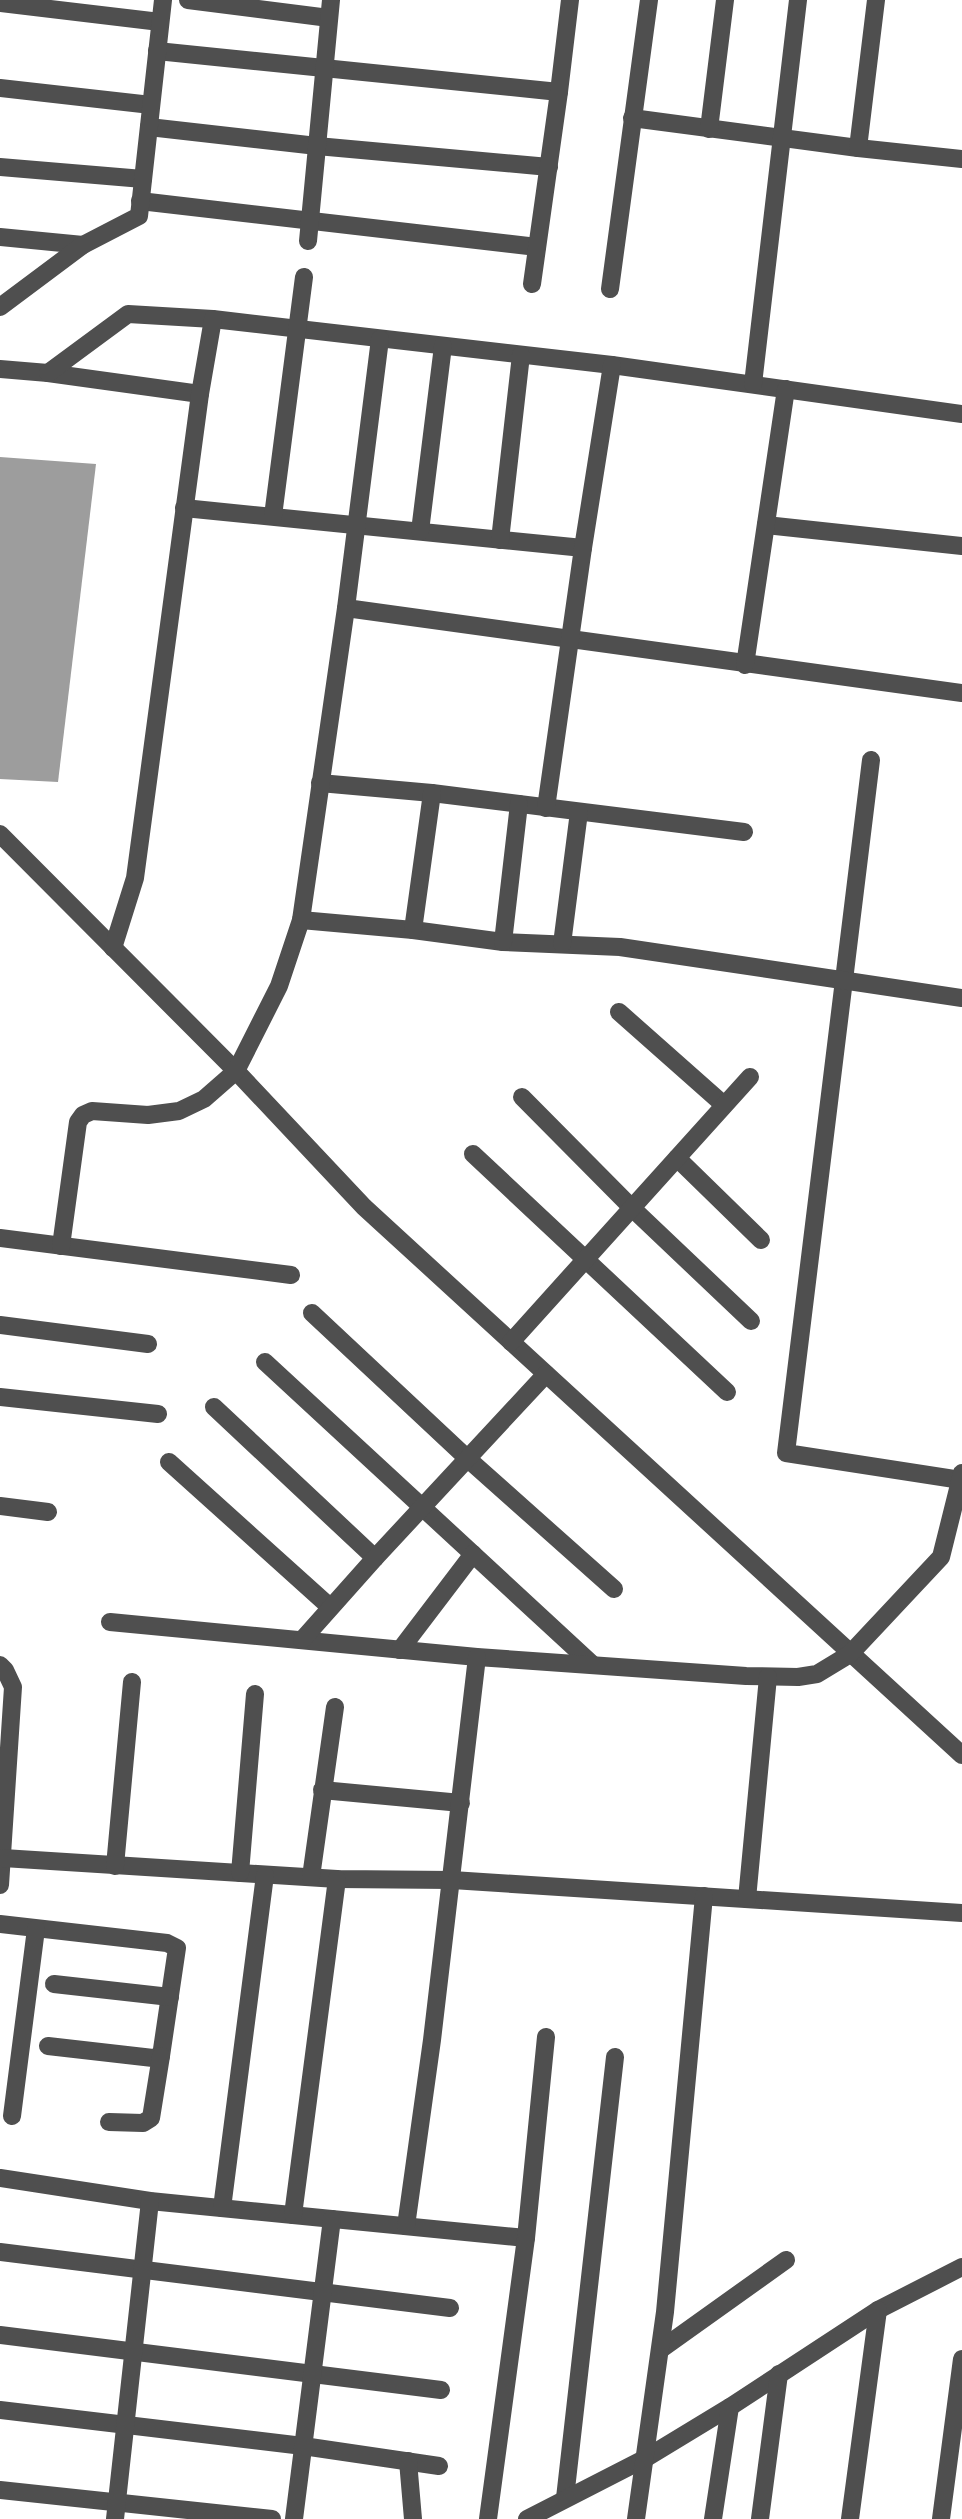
<svg xmlns="http://www.w3.org/2000/svg" width="962" height="2519" viewBox="0 0 962 2519" font-family="'Exo 2',sans-serif">
<rect width="100%" height="100%" fill="#fff"/>
<path fill="#9d9d9d" d="M0,457L96,464L58,782L0,779Z"/>
<g fill="none" stroke-linecap="round" stroke-linejoin="round">
<g stroke="#4f4f4f" stroke-width="18">
<path d="M188,0L329,18"/>
<path d="M0,3L160,22"/>
<path d="M157,51L559,92"/>
<path d="M0,88L151,105"/>
<path d="M632,118L858,148L962,159"/>
<path d="M149,127L317,146L549,167"/>
<path d="M709,129L725,0"/>
<path d="M858,148L876,0"/>
<path d="M0,167L143,179"/>
<path d="M140,201L537,247"/>
<path d="M0,237L83,245"/>
<path d="M308,241L331,0"/>
<path d="M532,284L559,92L570,0"/>
<path d="M610,289L649,0"/>
<path d="M0,307L83,245L139,216L163,0"/>
<path d="M0,369L48,373L200,394"/>
<path d="M48,373L128,314L213,319L612,365L962,414"/>
<path d="M753,384L798,0"/>
<path d="M184,508L583,548"/>
<path d="M273,516L304,277"/>
<path d="M766,525L962,546"/>
<path d="M420,531L443,346"/>
<path d="M500,540L521,355"/>
<path d="M346,608L962,693"/>
<path d="M745,665L786,389"/>
<path d="M871,760L786,1453L961,1480"/>
<path d="M320,783L432,793L744,832"/>
<path d="M546,808L583,548L612,365"/>
<path d="M0,834L236,1071L364,1207L962,1755"/>
<path d="M301,920L413,930L503,942L620,947L962,998"/>
<path d="M413,930L432,793"/>
<path d="M503,942L519,804"/>
<path d="M562,944L579,812"/>
<path d="M113,948L135,878L200,394L213,319"/>
<path d="M619,1012L724,1105"/>
<path d="M522,1097L632,1208L751,1321"/>
<path d="M473,1154L727,1392"/>
<path d="M677,1158L761,1240"/>
<path d="M0,1238L291,1275"/>
<path d="M61,1246L78,1122L83,1115L92,1111L148,1115L179,1111L204,1099L236,1071L279,986L301,920L346,608L380,339"/>
<path d="M312,1313L468,1459L614,1589"/>
<path d="M0,1325L148,1344"/>
<path d="M511,1342L750,1077"/>
<path d="M265,1362L592,1664"/>
<path d="M0,1397L158,1414"/>
<path d="M214,1407L375,1558"/>
<path d="M169,1462L330,1607"/>
<path d="M0,1506L48,1512"/>
<path d="M110,1622L477,1657L746,1676L798,1677L817,1674L850,1654L941,1557L962,1473"/>
<path d="M302,1640L375,1558L546,1374"/>
<path d="M400,1650L473,1554"/>
<path d="M0,1665L5,1670L13,1687L0,1885"/>
<path d="M322,1790L461,1803"/>
<path d="M3,1858L337,1879L452,1880L962,1913"/>
<path d="M115,1866L132,1682"/>
<path d="M240,1873L255,1694"/>
<path d="M311,1877L335,1707"/>
<path d="M747,1899L768,1677"/>
<path d="M0,1924L167,1943L177,1948L161,2056L153,2058L48,2046"/>
<path d="M54,1984L170,1997"/>
<path d="M12,2116L36,1929"/>
<path d="M109,2122L143,2123L151,2118L161,2056"/>
<path d="M0,2178L150,2201L526,2238"/>
<path d="M222,2208L265,1875"/>
<path d="M293,2215L337,1879"/>
<path d="M406,2226L432,2040L477,1657"/>
<path d="M0,2252L450,2308"/>
<path d="M0,2335L441,2390"/>
<path d="M660,2350L786,2260"/>
<path d="M0,2410L303,2446L439,2466"/>
<path d="M408,2461L413,2519"/>
<path d="M0,2490L272,2519"/>
<path d="M565,2498L615,2057"/>
<path d="M115,2519L150,2201"/>
<path d="M294,2519L332,2219"/>
<path d="M488,2519L526,2238L546,2037"/>
<path d="M527,2519L646,2458L730,2407L878,2310L962,2267"/>
<path d="M636,2519L665,2312L704,1896"/>
<path d="M713,2519L730,2407"/>
<path d="M760,2519L779,2374"/>
<path d="M850,2519L878,2310"/>
<path d="M941,2519L962,2359"/>
</g>
</g>
</svg>
